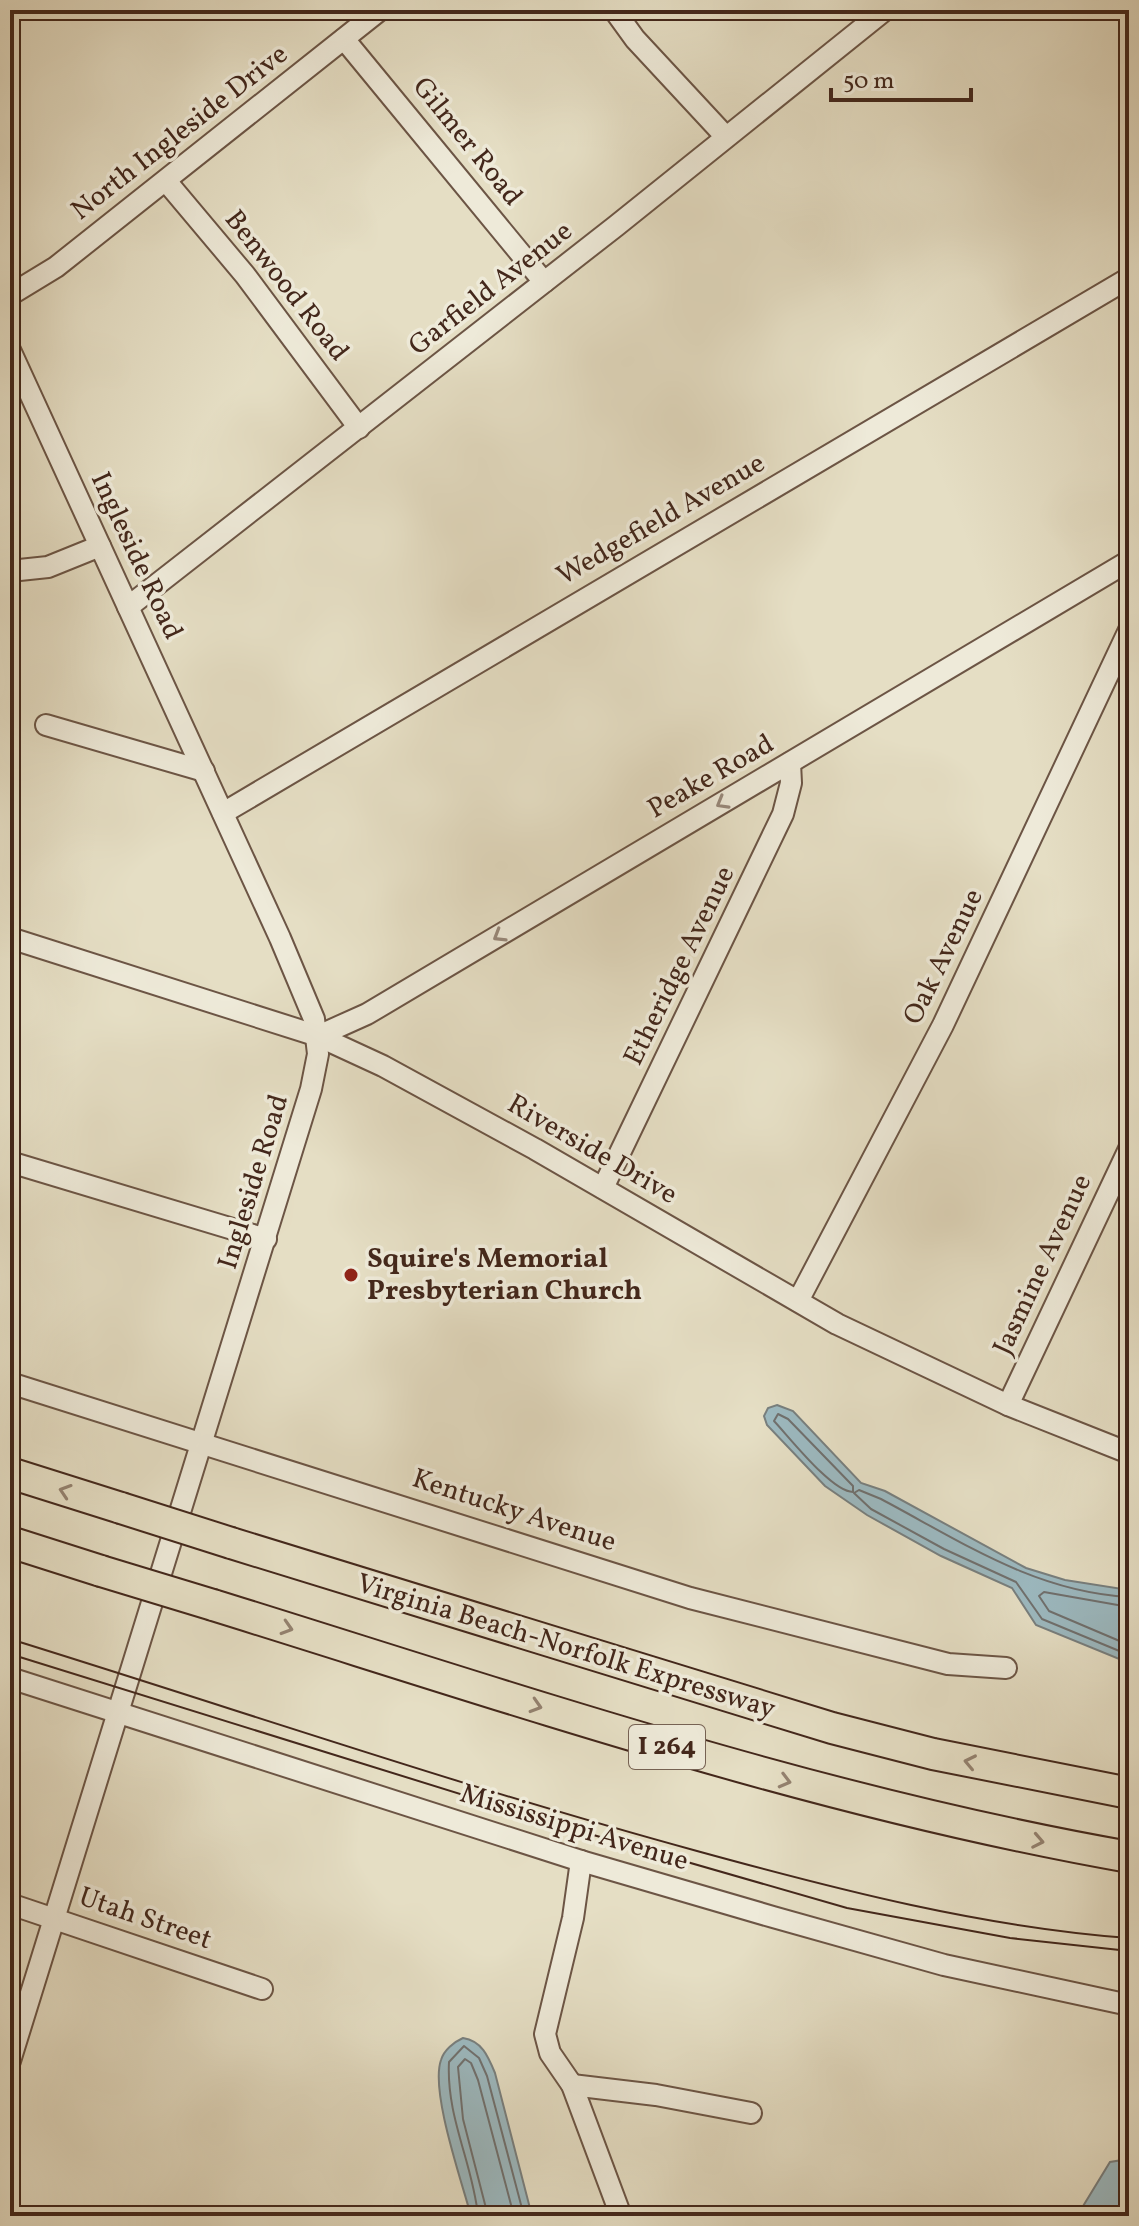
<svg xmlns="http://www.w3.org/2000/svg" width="1139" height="2226" viewBox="0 0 1139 2226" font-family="Vollkorn,serif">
<rect width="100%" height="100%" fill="#e5dec4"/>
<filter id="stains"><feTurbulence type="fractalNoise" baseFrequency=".0025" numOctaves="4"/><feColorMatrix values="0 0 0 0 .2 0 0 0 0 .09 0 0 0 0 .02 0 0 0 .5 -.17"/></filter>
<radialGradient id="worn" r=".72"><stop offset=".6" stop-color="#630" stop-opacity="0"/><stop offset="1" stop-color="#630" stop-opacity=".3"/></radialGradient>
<g fill="#9cb9c0" stroke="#787f7e" stroke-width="2">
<path d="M777,1405L793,1411L861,1483L885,1491L1026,1568L1065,1580L1129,1590V1663L1036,1625L1012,1588L941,1556L867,1515L825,1486L767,1425L764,1416L768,1408Z"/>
<path d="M463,2038C482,2041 488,2056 495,2073L532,2216H471C462,2182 430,2091 441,2060C444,2050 454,2042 463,2038Z"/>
<path d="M1129,2159V2216H1077L1110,2162Z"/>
</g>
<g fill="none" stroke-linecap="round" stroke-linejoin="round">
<g stroke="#70706e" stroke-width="2">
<path d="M778,1414L788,1419L853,1486V1492C832,1492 790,1438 774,1421Z"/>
<path d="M1129,1597C1035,1592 962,1542 881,1499L859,1490L854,1493L871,1509L944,1549L1016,1582L1042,1619L1129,1655"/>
<path d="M1129,1607L1044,1592L1039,1596L1049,1611L1129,1645"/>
<path d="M478,2216C473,2164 446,2117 449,2062L464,2046L479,2058L487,2076L524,2216"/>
<path d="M488,2216L463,2119L458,2067L465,2059L471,2063L478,2080L514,2216"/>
</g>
<defs>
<g id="minor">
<path d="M614,10L635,39L726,137"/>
<path d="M344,39L544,282"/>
<path d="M166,181L245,275L359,428"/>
<path d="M10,295L56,267L380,10"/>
<path d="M10,350L280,938L314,1019L318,1054L311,1089L10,2061"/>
<path d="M10,571L48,567L100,546"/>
<path d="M128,607L616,226L885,10"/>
<path d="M46,725L204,771"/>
<path d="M223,813L1129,278"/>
<path d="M10,938L318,1036L383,1066L535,1149L837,1324L1008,1405L1129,1453"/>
<path d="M318,1036L367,1014L1129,561"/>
<path d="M10,1162L266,1239"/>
<path d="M603,1188L783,814L791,783L790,763"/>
<path d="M798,1301L943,1025L1129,630"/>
<path d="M10,1383L690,1598L948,1664L1006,1668"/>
<path d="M1008,1405L1129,1149"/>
<path d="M10,1678L581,1861L773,1917L944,1965L1129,2005"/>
<path d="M581,1861L573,1918L545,2034L550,2053L572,2085L621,2216"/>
<path d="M10,1904L262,1989"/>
<path d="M572,2085L656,2095L751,2113"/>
</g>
<g id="highway">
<path d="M10,1473L121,1508"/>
<path d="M10,1542L101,1571"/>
<path d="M231,1543L832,1728L933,1754L1129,1793"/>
<path d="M213,1605C516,1699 816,1802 1129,1857"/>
</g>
</defs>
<use href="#minor" stroke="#6c5545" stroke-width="24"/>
<use href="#highway" stroke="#43271b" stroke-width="34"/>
<use href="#minor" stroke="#eeead9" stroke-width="20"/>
<use href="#highway" stroke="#e5dec4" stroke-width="30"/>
<g stroke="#43271b" stroke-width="2">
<path d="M10,1639C239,1710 466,1788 697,1851C839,1890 982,1927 1129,1938"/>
<path d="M10,1654L576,1830L847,1908L1010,1938L1129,1951"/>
</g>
<defs>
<g id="highway-bridge">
<path d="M121,1508L231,1543"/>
<path d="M101,1571L213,1605"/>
</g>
</defs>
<use href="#highway-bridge" stroke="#43271b" stroke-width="34" stroke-linecap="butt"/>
<use href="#highway-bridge" stroke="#e5dec4" stroke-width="30"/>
</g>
<defs><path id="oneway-chevron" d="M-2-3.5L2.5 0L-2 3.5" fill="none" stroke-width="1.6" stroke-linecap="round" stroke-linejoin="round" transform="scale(2)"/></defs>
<g stroke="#98887a">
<use href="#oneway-chevron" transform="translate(722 803) rotate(150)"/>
<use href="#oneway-chevron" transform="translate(499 936) rotate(149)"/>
</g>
<g stroke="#948270">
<use href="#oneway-chevron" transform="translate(65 1491) rotate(-162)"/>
<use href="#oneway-chevron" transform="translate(287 1628) rotate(17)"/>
<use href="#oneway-chevron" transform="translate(536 1706) rotate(17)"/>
<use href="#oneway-chevron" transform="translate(970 1762) rotate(-168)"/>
<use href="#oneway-chevron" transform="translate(785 1781) rotate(15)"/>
<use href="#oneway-chevron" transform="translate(1038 1841) rotate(11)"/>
</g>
<circle fill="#8f2418" stroke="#eeead9" stroke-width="3" cx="351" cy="1275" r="8"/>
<g text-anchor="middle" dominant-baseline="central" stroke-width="7" stroke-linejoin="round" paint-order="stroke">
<rect fill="#eeead9" stroke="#766254" stroke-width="2" x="629" y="1725" width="76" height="44" rx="6"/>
<g font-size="26" font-weight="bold" fill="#43271b">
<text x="667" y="1747">I 264</text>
</g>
<g font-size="28" fill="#43271b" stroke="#eeead9">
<text transform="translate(180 133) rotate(-38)">North Ingleside Drive</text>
<text transform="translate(467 142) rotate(51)">Gilmer Road</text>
<text transform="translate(286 286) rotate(52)">Benwood Road</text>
<text transform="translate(491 289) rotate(-38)">Garfield Avenue</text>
<text transform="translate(661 520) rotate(-30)">Wedgefield Avenue</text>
<text transform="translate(136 556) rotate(65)">Ingleside Road</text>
<text transform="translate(711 777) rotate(-30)">Peake Road</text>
<text transform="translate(944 957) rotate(-64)">Oak Avenue</text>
<text transform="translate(680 966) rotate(-64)">Etheridge Avenue</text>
<text transform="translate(592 1150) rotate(30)">Riverside Drive</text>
<text transform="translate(254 1182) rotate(-73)">Ingleside Road</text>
<text transform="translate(1043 1265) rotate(-65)">Jasmine Avenue</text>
<text transform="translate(514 1511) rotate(18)">Kentucky Avenue</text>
<text transform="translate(566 1647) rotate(17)">Virginia Beach-Norfolk Expressway</text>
<text transform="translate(574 1828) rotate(17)">Mississippi Avenue</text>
<text transform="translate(145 1919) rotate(19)">Utah Street</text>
</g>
<g font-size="28" font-weight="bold" fill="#43271b" stroke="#eeead9" text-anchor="start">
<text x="367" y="1259">Squire's Memorial<tspan x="367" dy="32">Presbyterian Church</tspan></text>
</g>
</g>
<rect width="1139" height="2226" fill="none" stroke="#e5dec4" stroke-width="40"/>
<rect x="12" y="12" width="1115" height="2202" fill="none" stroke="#43271b" stroke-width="4"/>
<rect x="20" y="20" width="1099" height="2186" fill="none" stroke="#43271b" stroke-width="2"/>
<path d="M831 88v12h140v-12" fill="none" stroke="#43271b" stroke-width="4"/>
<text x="843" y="88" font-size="24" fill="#43271b" stroke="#eeead9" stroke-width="6" paint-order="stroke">50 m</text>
<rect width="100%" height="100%" filter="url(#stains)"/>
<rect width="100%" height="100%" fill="url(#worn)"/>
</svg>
